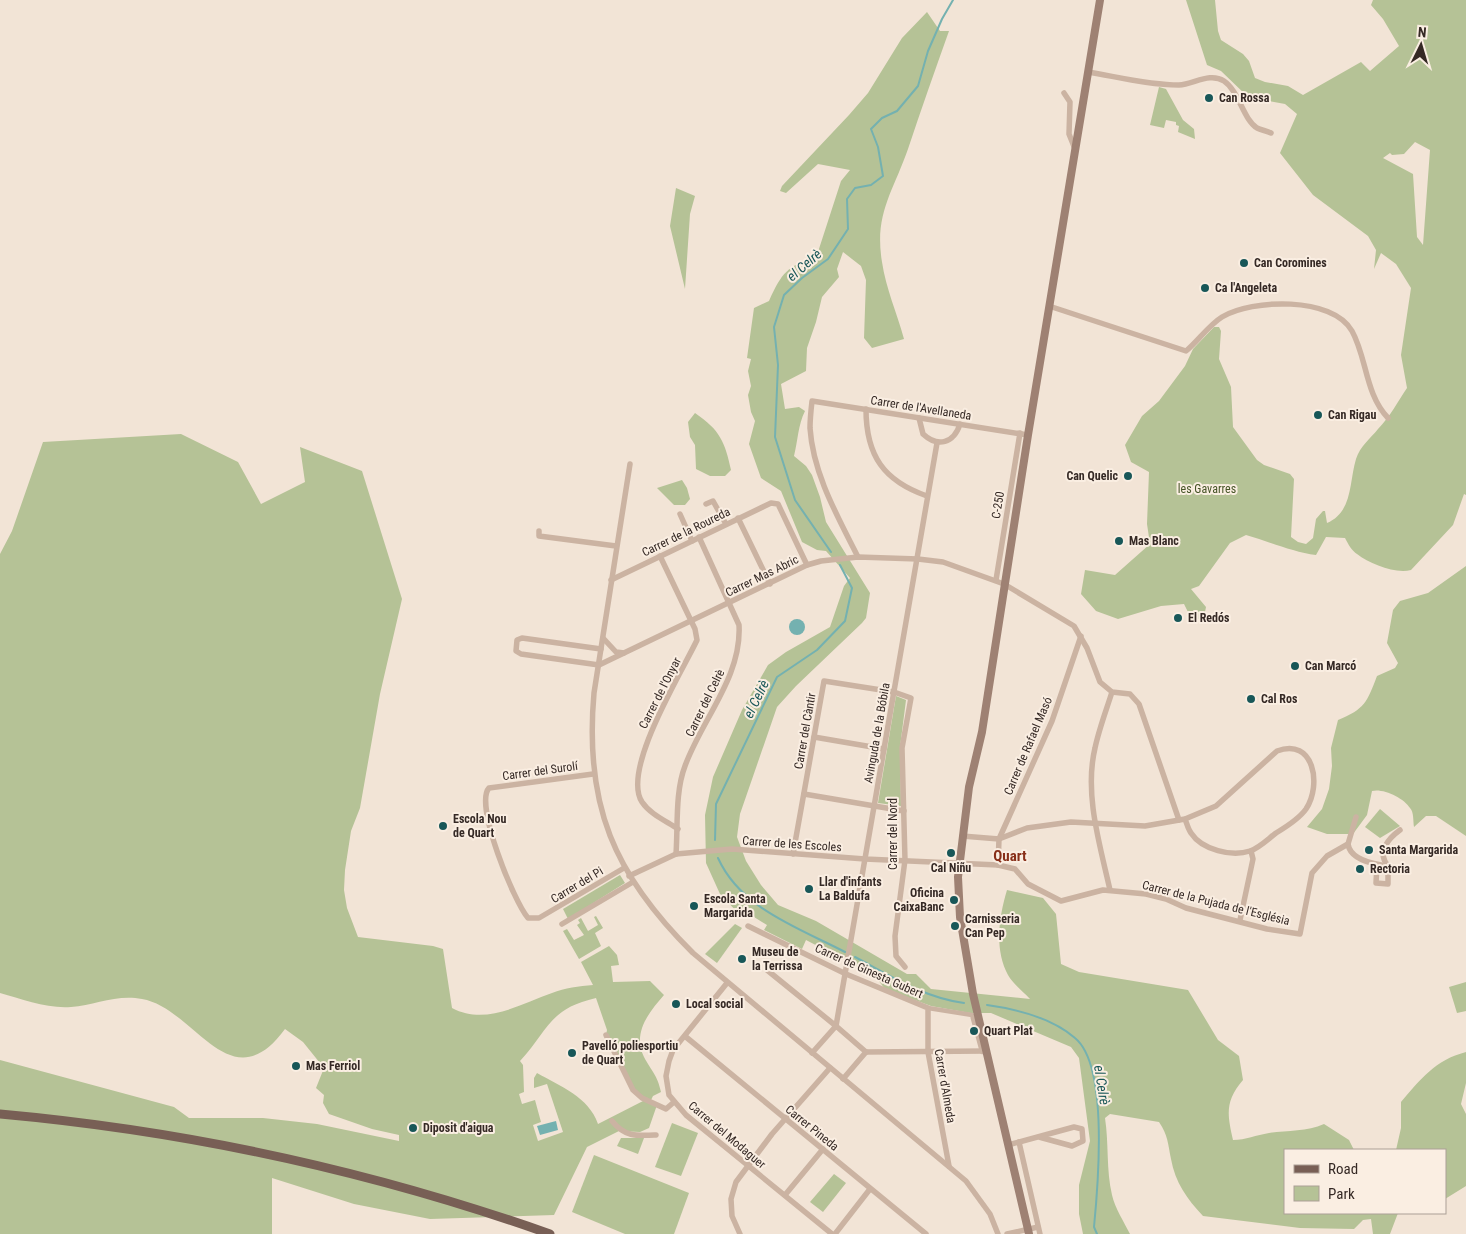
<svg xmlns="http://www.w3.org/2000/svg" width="1466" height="1234" viewBox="0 0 1466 1234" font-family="'Roboto Condensed',sans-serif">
<rect width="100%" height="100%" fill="#f2e4d6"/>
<g fill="#b5c296" fill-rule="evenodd">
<path d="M1186,0H1215L1218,31L1221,40L1243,54L1249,61L1255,78L1265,82L1288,86L1303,95L1361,62L1370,71L1399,46L1383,19L1371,5L1373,0H1466V495L1464,494L1453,525L1411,570C1395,574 1370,564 1357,554C1352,551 1348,544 1345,538L1326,537L1316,555C1293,552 1270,542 1246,535L1230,543L1199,586L1191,589L1206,607L1205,612H1198L1200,619L1191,618L1184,604L1161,606L1118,619L1096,611L1081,594L1085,570L1115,575L1150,544L1147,524L1149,472L1131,462L1125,445L1142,416L1159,401L1185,366L1193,349L1214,327H1219L1221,331L1219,359L1231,387L1233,427L1257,460L1264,465L1290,474L1294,479L1291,537L1298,542L1306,544L1313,538L1316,519L1323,511H1325L1327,523C1353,512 1349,482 1356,459C1360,446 1370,439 1378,429C1390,417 1398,401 1407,388L1401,355L1411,288L1396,264L1381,253L1374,269L1376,250L1368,236L1313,195L1280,153L1297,114L1285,104L1248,97L1221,71L1207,65ZM1415,142L1430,150L1423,245L1417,237L1413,174L1383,158L1390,153L1392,155L1404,154Z"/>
<path d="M927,12L940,31H949C935,70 921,110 908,149C893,192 874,214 882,262C886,289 897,313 904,339L872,348L864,338L866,280L861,266L843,252L837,269L839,277L822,297L816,322L807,348L806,371L781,384L785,409L799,407L805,411C798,425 798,440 794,456L806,466L812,475L820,497L826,522L870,593L866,618L862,623L796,686L777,707L740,814L737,837L746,861L761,885L778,905L816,921L907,974H916L931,989L1030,999C1023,991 1013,984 1008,975C994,949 999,917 1007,890L1043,898L1056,914L1061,964L1079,972L1188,990L1218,1040L1239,1056L1243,1080C1225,1101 1227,1114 1233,1140C1246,1140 1256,1135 1269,1133C1287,1130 1307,1132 1324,1124L1349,1140L1354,1150H1285V1213H1398L1390,1234H1373L1371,1219L1363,1220L1354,1229L1300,1228L1203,1216C1187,1199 1175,1182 1171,1159C1168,1144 1168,1135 1159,1122L1110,1114L1105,1118C1109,1144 1106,1170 1112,1195C1115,1208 1124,1222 1130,1234H1083L1079,1214V1185L1090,1141L1079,1058L1071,1047L991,1013H970L931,1006L885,989L875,976L806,940L802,949L764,930L767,925L746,912L741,916L720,894L706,863L705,815L713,777L742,710L768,665L786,652L830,627L844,586L850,578L826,551L817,550L802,542L781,491L761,478L749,444L755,421L751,412L748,395L751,386L748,371L751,359L747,358L754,308L769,301C782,272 787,267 817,255L841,181L850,170L818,164L786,193L780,191L782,186L849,115L868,93L902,38Z"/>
<path d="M1159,87L1166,89L1183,120L1194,129L1195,139L1178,132L1179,126L1176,125V122L1166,120L1164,128L1150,125Z"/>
<path d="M676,188L695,196L690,214L685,289L670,226Z"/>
<path d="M695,413C720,430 725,442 731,470L725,476H710L696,469L695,445L690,437L688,422Z"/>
<path d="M181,434L238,462L261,504L305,482L300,447L362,471L402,599L380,694L360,808L351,831L345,870L344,890L347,908L358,937L433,946L443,949L452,1008C486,1026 520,1004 552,993C565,988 579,986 593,985L581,962L609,946L617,955L619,965L611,966L613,982L650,981L664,995C649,1012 632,1033 644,1057C652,1072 657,1074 661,1092L653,1096L650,1102L657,1105L649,1128L640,1132L619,1131L587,1147L554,1215L430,1219L354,1204L272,1178V1234H0V1060L174,1107L189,1118H263L317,1124L399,1141V1135L372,1129L329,1114L323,1103L324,1095L316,1088L324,1068L303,1042L285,1029C230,1104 195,1008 142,999C117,994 95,1005 71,1007C48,1009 22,999 0,993V554L12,531L43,442ZM596,998L607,1030L606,1035L633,1090L645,1100L598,1124C589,1097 560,1086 537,1073L534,1078V1088L547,1084L563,1132L538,1141L533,1125L541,1122L535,1100L522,1104L519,1094L524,1092L523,1065L520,1061C549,1030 548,1009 596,998Z"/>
<path d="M682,480L687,488L690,499L685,505H674L657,488Z"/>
<path d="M1466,566V836L1436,816H1426L1414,827C1413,821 1414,812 1410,808C1404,798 1383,788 1372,791L1367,815L1353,834H1327L1307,827L1322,809L1329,789L1332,766L1331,748L1338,720C1365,709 1367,702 1377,676L1395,668L1398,663L1387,643L1393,610L1400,601L1428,593Z"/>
<path d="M896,696L906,700L900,747L901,806L878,803Z"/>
<path d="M1380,809L1400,826L1380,838L1365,827Z"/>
<path d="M620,875L625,883L568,919L563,909Z"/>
<path d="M596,916L603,928L595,933L601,946L579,959L563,931L567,929L574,940L584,935L577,925L580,923L578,920L581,918L588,931L598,925L594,917Z"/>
<path d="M735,924L742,928L717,963L705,954Z"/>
<path d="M1466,982V1011L1457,1013L1449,987Z"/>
<path d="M1466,1052V1083L1461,1104L1466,1114V1186L1445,1199V1150H1396L1401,1128V1102C1421,1079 1435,1060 1466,1052Z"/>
<path d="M672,1123L698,1133L681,1176L655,1167Z"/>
<path d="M621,1138H644L638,1154L617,1146Z"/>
<path d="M594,1155L689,1193L674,1234H625L572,1212Z"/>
<path d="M834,1174L846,1183L823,1212L810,1202Z"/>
</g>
<g fill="#74b1b0">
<circle cx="797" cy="627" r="8"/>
<path d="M556,1121L558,1130L540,1135L537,1126Z"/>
</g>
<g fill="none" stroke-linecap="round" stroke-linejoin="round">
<g stroke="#74b1b0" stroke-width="2">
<path d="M831,552L795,500L775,437L778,365L774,327L784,295L802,278L828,259L848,229L847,199L855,188L871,185L883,176L878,147L871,129L882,118L897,111L918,86L928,51L942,19L953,0"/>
<path d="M715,840L716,804L777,677L817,650L845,621L852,588L840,565"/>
<path d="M718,858C741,909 799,928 845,952"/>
<path d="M855,957C889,975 924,998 964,1003"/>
<path d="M987,1005C1016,1009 1052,1018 1075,1038C1109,1066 1098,1186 1094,1227L1097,1234"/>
</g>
<path stroke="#cbb3a2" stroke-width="4.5" d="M928,1008L972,1015L982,1052"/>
<g stroke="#cbb3a2" stroke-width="5.5">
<path d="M1088,72C1118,77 1149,85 1179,85C1194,84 1210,72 1224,81C1239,91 1243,119 1257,128C1261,130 1267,131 1271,133"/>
<path d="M1064,93L1070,102L1069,134L1075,149"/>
<path d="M1049,306L1186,351C1198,341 1209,325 1222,317C1252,299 1332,296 1352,331C1367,358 1365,394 1388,418"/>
<path d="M866,409C866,456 884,481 927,496"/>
<path d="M919,418L923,434C938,448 954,443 960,424"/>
<path d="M630,464L594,693C584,805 614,875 693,953L966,1181L990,1214L998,1234"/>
<path d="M706,504L713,501L726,524"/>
<path d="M680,514L692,541"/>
<path d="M738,518L770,584"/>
<path d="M539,531V536L616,546"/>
<path d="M660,556L695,629L697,640C682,672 621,770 642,802C650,814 666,821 678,829"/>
<path d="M858,557C838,517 813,474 810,428C810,419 811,410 812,401L1028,435"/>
<path d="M611,580L771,503L778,504L807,565"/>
<path d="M996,580L1020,433"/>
<path d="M603,638L616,652L624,653"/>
<path d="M601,649L522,638L517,640L516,651L521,654L599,665L807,565L821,561L858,557L918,559L943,562L1004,584L1074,626L1087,648L1100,682L1112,692L1130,694L1139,704L1179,820"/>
<path d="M814,737L884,749"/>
<path d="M593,774L489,788C474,804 514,902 528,918H539L624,868"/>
<path d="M804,794L904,811"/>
<path d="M962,836L999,839L1027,828L1071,822L1145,826L1185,819L1216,806L1277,751C1314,737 1322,785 1306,809C1299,819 1286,827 1276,833C1268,839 1259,848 1250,851C1232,857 1202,850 1191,833C1188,829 1187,824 1185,819"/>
<path d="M1348,844C1350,858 1369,863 1381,865"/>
<path d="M676,854C678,826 675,792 685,766C702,719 742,677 739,625L699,537"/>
<path d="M793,854L824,681L894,692L911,698L902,748L905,860L895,936L896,956L905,967"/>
<path d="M998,865L999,839L1052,721L1081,636"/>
<path d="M1377,865L1376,883L1388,884V866C1376,852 1389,838 1400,830"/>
<path d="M629,876L676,854L732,849L865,859L998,865L1015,869L1028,884L1061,901L1103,890L1146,894L1166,899L1186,908L1267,929L1300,934L1312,873L1327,856L1348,844L1356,817"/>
<path d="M1110,890C1100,845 1084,794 1095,748C1099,729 1106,711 1112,692"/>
<path d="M1240,920L1253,859L1251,851"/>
<path d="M562,924L633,882"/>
<path d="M748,926L846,974L928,1008V1052L949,1166"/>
<path d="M767,970L836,1026L937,443"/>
<path d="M727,983L673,1050L669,1061L666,1076L669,1095L686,1115L832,1234"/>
<path d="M606,1035L633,1090L642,1098L666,1109L674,1102"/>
<path d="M686,1037L926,1234"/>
<path d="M866,1052L987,1051"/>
<path d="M812,1053L836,1026L866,1052"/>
<path d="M843,1079L866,1052"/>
<path d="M612,1121C625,1137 636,1136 656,1135"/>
<path d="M1019,1142L1040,1234"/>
<path d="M1008,1145L1074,1127L1082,1129L1083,1141L1072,1146L1039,1137"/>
<path d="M785,1195L823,1149"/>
<path d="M740,1234L732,1216L731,1199L736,1182L772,1134L830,1068"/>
<path d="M835,1234L870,1189"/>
<path d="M1007,1234L1038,1227"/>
</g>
<path stroke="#9e8173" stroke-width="8" d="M1029,1234L973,994L960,917L958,877L969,787L982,732L1028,435L1100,0"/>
<path stroke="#785f55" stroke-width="9" d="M0,1114C188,1131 372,1171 550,1234"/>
</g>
<g fill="#185758" stroke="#faeee2" stroke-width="2">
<circle cx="1209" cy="98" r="5"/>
<circle cx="1244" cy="263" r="5"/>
<circle cx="1205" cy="288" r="5"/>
<circle cx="1318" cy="415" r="5"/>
<circle cx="1128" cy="476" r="5"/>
<circle cx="1119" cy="541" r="5"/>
<circle cx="1178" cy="618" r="5"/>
<circle cx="1295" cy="666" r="5"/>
<circle cx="1251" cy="699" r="5"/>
<circle cx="443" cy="826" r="5"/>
<circle cx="1369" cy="850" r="5"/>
<circle cx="951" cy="853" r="5"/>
<circle cx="1360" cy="869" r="5"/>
<circle cx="809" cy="889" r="5"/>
<circle cx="954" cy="900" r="5"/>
<circle cx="694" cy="906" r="5"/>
<circle cx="955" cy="926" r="5"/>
<circle cx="742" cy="959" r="5"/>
<circle cx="676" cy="1004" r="5"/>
<circle cx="974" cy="1031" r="5"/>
<circle cx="572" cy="1053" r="5"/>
<circle cx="296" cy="1066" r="5"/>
<circle cx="413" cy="1128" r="5"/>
</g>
<g text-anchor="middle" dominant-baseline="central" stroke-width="4" stroke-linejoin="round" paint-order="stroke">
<g font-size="12" font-weight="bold" fill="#352925" stroke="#faeee2" text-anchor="start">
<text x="1219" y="98">Can Rossa</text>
<text x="1254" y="263">Can Coromines</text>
<text x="1215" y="288">Ca l'Angeleta</text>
<text x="1328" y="415">Can Rigau</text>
<text x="1118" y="476" text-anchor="end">Can Quelic</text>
<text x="1129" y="541">Mas Blanc</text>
<text x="1188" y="618">El Redós</text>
<text x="1305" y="666">Can Marcó</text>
<text x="1261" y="699">Cal Ros</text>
<text x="453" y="819">Escola Nou<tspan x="453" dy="14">de Quart</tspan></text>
<text x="1379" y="850">Santa Margarida</text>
<text x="951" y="868" text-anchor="middle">Cal Niñu</text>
<text x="1370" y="869">Rectoria</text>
<text x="819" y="882">Llar d'infants<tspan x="819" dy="14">La Baldufa</tspan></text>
<text x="944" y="893" text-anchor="end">Oficina<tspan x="944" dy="14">CaixaBanc</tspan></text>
<text x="704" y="899">Escola Santa<tspan x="704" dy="14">Margarida</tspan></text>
<text x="965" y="919">Carnisseria<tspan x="965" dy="14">Can Pep</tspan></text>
<text x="752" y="952">Museu de<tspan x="752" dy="14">la Terrissa</tspan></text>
<text x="686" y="1004">Local social</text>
<text x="984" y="1031">Quart Plat</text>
<text x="582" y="1046">Pavelló poliesportiu<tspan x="582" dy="14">de Quart</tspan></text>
<text x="306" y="1066">Mas Ferriol</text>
<text x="423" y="1128">Diposit d'aigua</text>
</g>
<g font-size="12" fill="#352925" stroke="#faeee2">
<text transform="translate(921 408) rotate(9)">Carrer de l'Avellaneda</text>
<text transform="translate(998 505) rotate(-81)">C-250</text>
<text transform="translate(686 532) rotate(-26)">Carrer de la Roureda</text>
<text transform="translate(762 576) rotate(-26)">Carrer Mas Abric</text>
<text transform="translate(660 693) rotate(-63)">Carrer de l'Onyar</text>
<text transform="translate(705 703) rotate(-64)">Carrer del Celrè</text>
<text transform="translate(805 731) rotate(-80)">Carrer del Càntir</text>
<text transform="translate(877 733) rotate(-80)">Avinguda de la Bóbila</text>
<text transform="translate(1028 746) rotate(-67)">Carrer de Rafael Masó</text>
<text transform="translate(540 771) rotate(-8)">Carrer del Surolí</text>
<text transform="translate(893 834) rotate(-90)">Carrer del Nord</text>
<text transform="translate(792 844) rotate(4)">Carrer de les Escoles</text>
<text transform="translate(577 885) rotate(-31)">Carrer del Pi</text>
<text transform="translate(1216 903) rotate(14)">Carrer de la Pujada de l'Església</text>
<text transform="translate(869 971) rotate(24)">Carrer de Ginesta Gubert</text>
<text transform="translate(945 1086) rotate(80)">Carrer d'Almeda</text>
<text transform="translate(812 1128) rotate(39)">Carrer Pineda</text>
<text transform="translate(727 1135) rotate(40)">Carrer del Modaguer</text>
</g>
<g font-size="12" fill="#465427" stroke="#faeee2">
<text x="1207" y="489">les Gavarres</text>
</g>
<g font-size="14" font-style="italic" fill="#185758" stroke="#faeee2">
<text transform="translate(804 265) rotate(-41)">el Celrè</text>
<text transform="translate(756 699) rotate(-64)">el Celrè</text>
<text transform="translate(1102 1085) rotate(81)">el Celrè</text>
</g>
<g font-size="15" font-weight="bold" fill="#882f19" stroke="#faeee2">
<text x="1010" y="856">Quart</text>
</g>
</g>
<rect x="1284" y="1149" width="162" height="65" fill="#faeee2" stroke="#ab9f96"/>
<rect x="1294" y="1165" width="25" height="8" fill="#785f55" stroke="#ab9f96"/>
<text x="1328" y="1174" font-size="15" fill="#352925">Road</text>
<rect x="1294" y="1186" width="25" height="15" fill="#b5c296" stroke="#ab9f96"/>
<text x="1328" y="1199" font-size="15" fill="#352925">Park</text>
<g transform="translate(1421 45) rotate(5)" stroke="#faeee2" stroke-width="4" paint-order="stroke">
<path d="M0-4L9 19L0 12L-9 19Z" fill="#352925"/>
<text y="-8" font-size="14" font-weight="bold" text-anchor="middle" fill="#352925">N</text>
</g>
</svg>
